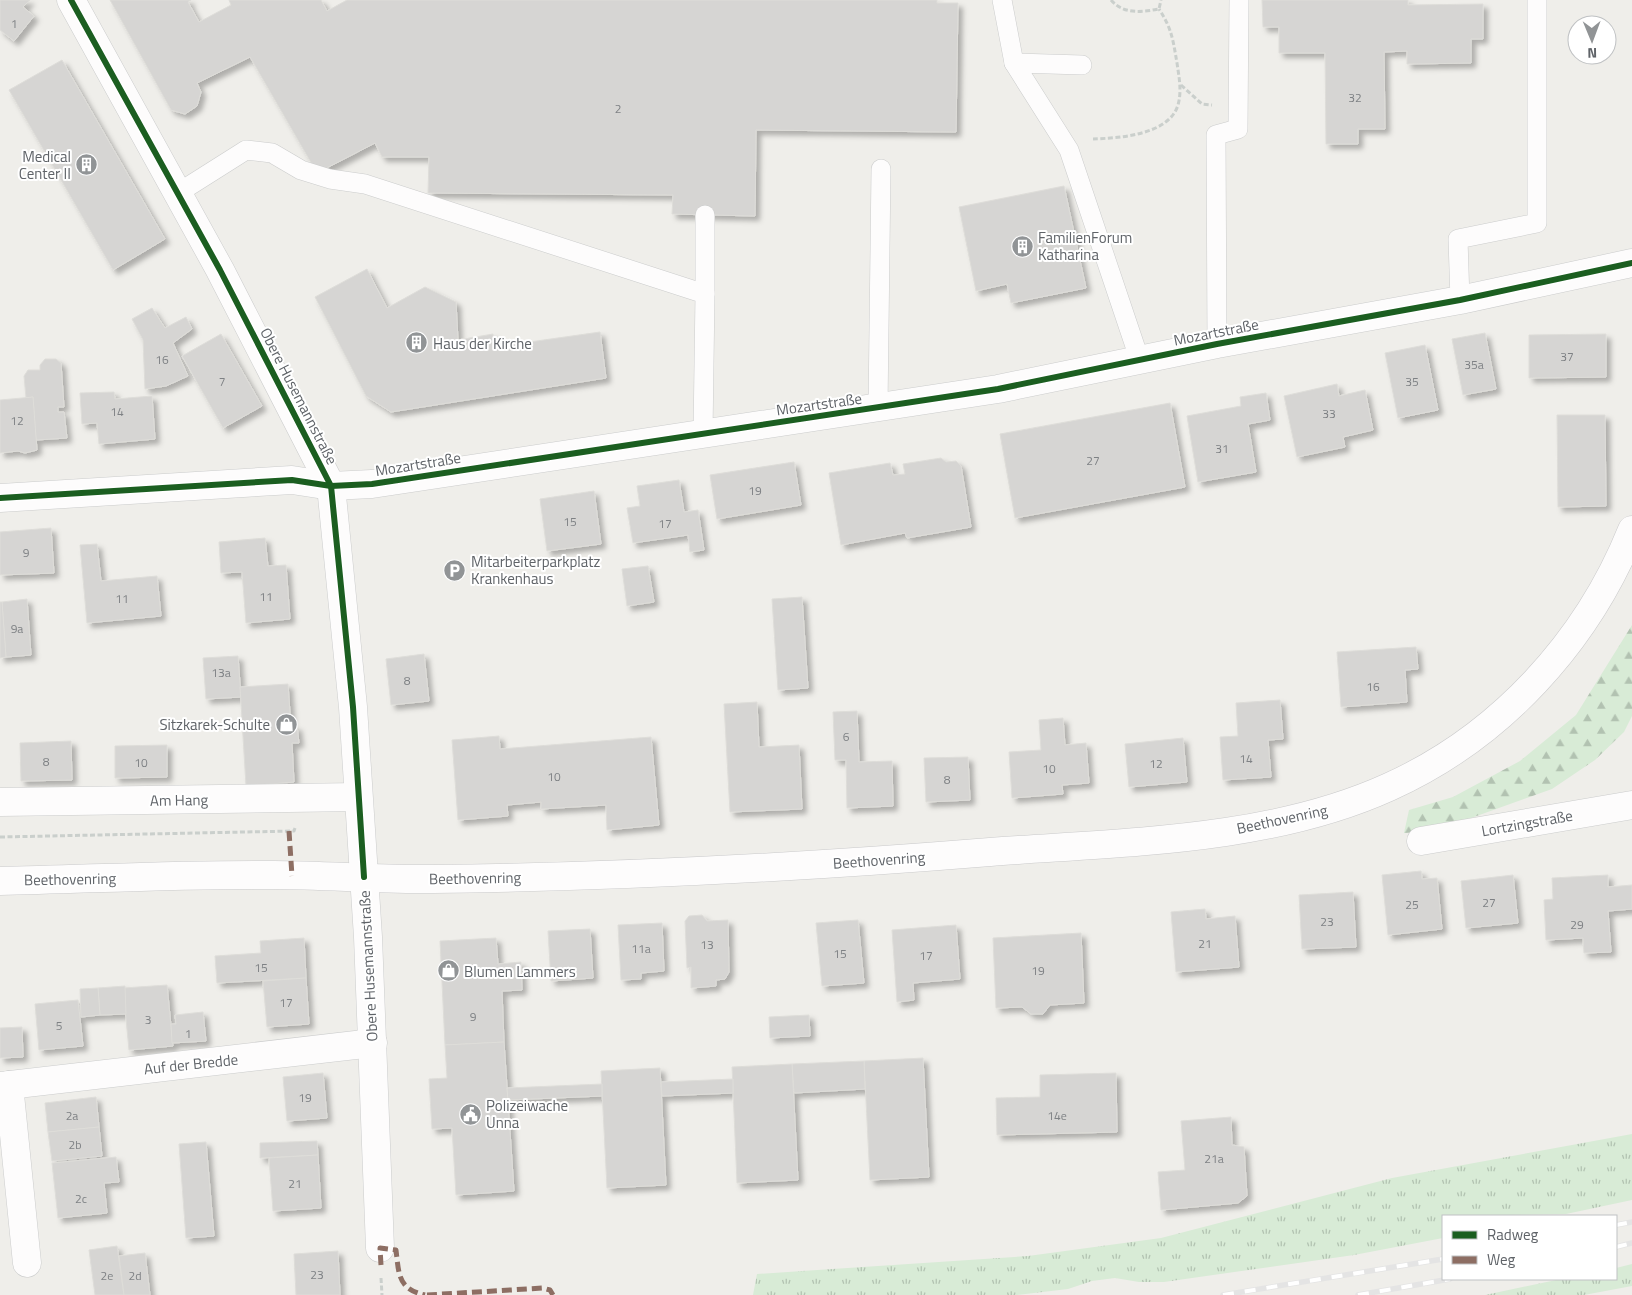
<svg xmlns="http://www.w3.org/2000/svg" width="1632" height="1295" viewBox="0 0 1632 1295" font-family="'Titillium Web',sans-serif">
<defs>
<pattern id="grass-tufts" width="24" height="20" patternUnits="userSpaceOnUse" patternTransform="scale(1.25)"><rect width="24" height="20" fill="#d8ebd6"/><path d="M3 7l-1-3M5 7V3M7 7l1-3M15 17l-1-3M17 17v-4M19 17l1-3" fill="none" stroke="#b2c2b1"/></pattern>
<pattern id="forest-firs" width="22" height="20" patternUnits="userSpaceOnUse" patternTransform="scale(1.25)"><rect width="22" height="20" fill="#d8ebd6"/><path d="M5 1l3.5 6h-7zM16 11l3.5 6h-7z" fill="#b2c2b1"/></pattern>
<filter id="shadow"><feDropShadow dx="4.5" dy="4.5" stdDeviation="2.5" flood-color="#0004"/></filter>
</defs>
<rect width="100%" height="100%" fill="#efeeea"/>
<g fill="url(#grass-tufts)">
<path d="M1632,1134V1200L1566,1214L1443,1216V1238L1354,1255L1164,1282H1139L1115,1278L1092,1281L1068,1289L1017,1295H753L757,1274L1028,1256L1161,1238L1392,1178Z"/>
<path d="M1632,1264V1286L1584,1295H1485L1561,1279H1616V1268Z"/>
</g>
<path fill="url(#forest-firs)" d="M1632,625V716L1624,732L1595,760L1552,789L1435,831L1404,833L1409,810L1453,797L1520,761L1576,715Z"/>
<g fill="#d6d5d3" stroke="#deddd9" filter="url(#shadow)">
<path d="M0,0H30L23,7L34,16L14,41L0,30Z"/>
<path d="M110,0H191L188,2L199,22L231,5L229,0H321L327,11L347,0H937V3H958L956,132L756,130L755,216L672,214L673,195L428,193L429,157H382L375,143L317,173L250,57L197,83L201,92L197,106L185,114L171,110Z"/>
<path d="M1262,0H1408V5L1483,4V39H1471V63L1407,64V51L1384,52L1385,129H1358V144H1326L1325,53H1279V27H1263Z"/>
<path d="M62,60L165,239L113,270L9,90Z"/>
<path d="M1064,186L1086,288L1011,303L1007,284L976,291L959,207Z"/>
<path d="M367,269L387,308L425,287L456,302L458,340L493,334L494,347L600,332L606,378L391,412L366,396L315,297Z"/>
<path d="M152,308L165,328L186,317L192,329L173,343L188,376L166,386L145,389L143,340L132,319Z"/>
<path d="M1485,333L1496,389L1463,395L1452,339Z"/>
<path d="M221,334L262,406L223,428L182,356Z"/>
<path d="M1606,334V377L1529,378V335Z"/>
<path d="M1425,345L1438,410L1398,418L1385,353Z"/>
<path d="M45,359H56L61,363L64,407H58V412H64L67,438L36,440L33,397L26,398L24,376L28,370H40V365Z"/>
<path d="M1337,384L1339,396L1365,390L1373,430L1343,437L1345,447L1297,457L1284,396Z"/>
<path d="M114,392L115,399L152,396L155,439L99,444L97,423L82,424L80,393Z"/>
<path d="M1266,393L1270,420L1248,424L1256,472L1198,482L1187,416L1241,406L1240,397Z"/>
<path d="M33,397L37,450L25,453L18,451L0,453V400Z"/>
<path d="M1170,403L1185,487L1015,518L1000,434Z"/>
<path d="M1557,415H1605L1606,506L1558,507Z"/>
<path d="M941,458L946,462L956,461L961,466L971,527L907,538L905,533L841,545L829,473L890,463L893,475L905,474L903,464Z"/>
<path d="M794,462L801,505L717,519L710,475Z"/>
<path d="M679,480L684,512L698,510L704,550L690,552L688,535L633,543L627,508L640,506L637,486Z"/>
<path d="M594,491L601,544L547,551L540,499Z"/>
<path d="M51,528L54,573L0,575V532Z"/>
<path d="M265,538L268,566L286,565L290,619L246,623L242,572L221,573L219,542Z"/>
<path d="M97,544L101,581L157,576L161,616L87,623L80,545Z"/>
<path d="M648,566L654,602L627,606L622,569Z"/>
<path d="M802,597L808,688L778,690L772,599Z"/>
<path d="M27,599L31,655L6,657L2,602Z"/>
<path d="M0,602H2L6,657L0,658Z"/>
<path d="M1416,647L1418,669L1405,670L1407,702L1341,707L1337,652Z"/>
<path d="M424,654L429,701L391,705L386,659Z"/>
<path d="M238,656L241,697L206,699L203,658Z"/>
<path d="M288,684L291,727L297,726L299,743H292L294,782L246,786L240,687Z"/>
<path d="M1280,700L1283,739L1268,740L1271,777L1223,780L1220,737L1238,736L1236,703Z"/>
<path d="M757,702L759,747L799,745L802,809L730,812L724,704Z"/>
<path d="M857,711L859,762L892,761L893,806L847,808L846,760H835L833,712Z"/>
<path d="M1063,718L1065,745L1086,743L1089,783L1062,785L1063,794L1012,798L1009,752L1041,750L1039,720Z"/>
<path d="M499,736L500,749L651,737L659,825L607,830L606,805L541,809V802L507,805L508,816L458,820L452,740Z"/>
<path d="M1183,738L1187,782L1129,787L1125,744Z"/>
<path d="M71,741L72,780L21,781L20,743Z"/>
<path d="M167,745V777L115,778V746Z"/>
<path d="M968,757L970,800L926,802L924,758Z"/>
<path d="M1421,871L1422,879L1437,878L1442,929L1388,935L1382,875Z"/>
<path d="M1513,875L1518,923L1466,928L1461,881Z"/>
<path d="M1608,875V887L1632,885V909L1608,911L1611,952L1584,953L1583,938L1546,940L1544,900L1553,899L1552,878Z"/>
<path d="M1353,892L1356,947L1302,949L1299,895Z"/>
<path d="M1205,909L1206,919L1235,916L1239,967L1176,972L1171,912Z"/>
<path d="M702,915L707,921L728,920L729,972L725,979L716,980V986L691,988V967L687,968L685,921L689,916Z"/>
<path d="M858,920L864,983L822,986L816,923Z"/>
<path d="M662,923L664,971L641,973V979L621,980L618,925Z"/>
<path d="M956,925L960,979L913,983L914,1000L897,1002L892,930Z"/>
<path d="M590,929L593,978L551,981L548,931Z"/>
<path d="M1081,933L1084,1003L1050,1005L1043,1014H1031L1022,1007L996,1008L993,938Z"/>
<path d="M304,938L306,978L217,983L215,956L261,953L260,941Z"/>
<path d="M496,938L498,964L521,962L522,990L502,991L504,1042L445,1045L440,941Z"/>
<path d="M306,978L309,1024L267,1027L263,981Z"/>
<path d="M167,985L173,1046L129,1050L123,988Z"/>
<path d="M125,986L126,1014L100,1015L98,988Z"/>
<path d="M98,988L100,1015L81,1017L80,989Z"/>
<path d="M78,1000L83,1046L39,1050L35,1004Z"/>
<path d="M203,1012L206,1041L172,1043L171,1024H176L175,1015Z"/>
<path d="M809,1015L810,1036L770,1038L769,1017Z"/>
<path d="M22,1027L23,1057L0,1058V1028Z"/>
<path d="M504,1042L514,1191L456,1195L452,1128L432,1129L429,1079L447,1078L445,1045Z"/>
<path d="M923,1058L929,1177L870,1180L864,1061Z"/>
<path d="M864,1061L865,1089L794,1093L792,1064Z"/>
<path d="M792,1064L798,1180L737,1183L732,1067Z"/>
<path d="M660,1068L666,1185L607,1188L601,1071Z"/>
<path d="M323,1073L327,1118L287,1121L283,1077Z"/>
<path d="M1116,1073L1117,1132L997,1135L996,1098L1040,1097V1075Z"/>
<path d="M733,1079V1093L662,1096L661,1082Z"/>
<path d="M602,1084V1096L508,1100L507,1088Z"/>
<path d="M96,1097L99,1127L48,1132L45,1103Z"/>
<path d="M1231,1117L1232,1145L1244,1147L1247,1196L1238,1203L1161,1210L1158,1172L1185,1170L1181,1121Z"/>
<path d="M99,1127L102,1156L52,1161L48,1132Z"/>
<path d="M317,1141L318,1155L260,1158V1143Z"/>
<path d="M206,1142L214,1236L186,1238L179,1144Z"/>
<path d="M318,1155L321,1208L273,1211L269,1158Z"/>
<path d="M116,1157L119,1182L104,1183L107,1213L58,1218L52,1163Z"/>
<path d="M117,1246L124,1295H95L89,1250Z"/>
<path d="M338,1251L340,1295H296L294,1254Z"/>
<path d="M145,1253L150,1295H124L119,1256Z"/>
</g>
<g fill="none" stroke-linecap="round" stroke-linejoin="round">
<defs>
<g id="service">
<path d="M1002,0L1014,63L1069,150L1140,361"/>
<path d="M1014,63L1082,65"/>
<path d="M178,193L246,150L272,153L301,170L330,179L365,184L705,294L703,434"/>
<path d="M705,215V294"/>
<path d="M1460,300L1458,239L1537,223V0"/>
<path d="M1217,344L1216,135L1238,129L1239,0"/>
<path d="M878,408L881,169"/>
</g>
<g id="minor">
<path d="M71,0L220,270L331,486L353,707L368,937L380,1248"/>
<path d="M0,498L292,480L331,486L372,484L998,389L1217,344L1460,300L1632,263"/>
<path d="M0,802L358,797"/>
<path d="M1421,841L1632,805"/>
<path d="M9,1085L27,1263"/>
<path d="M0,1086L373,1043"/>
</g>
<path id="secondary" d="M0,881C91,879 183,874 274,875C327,875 380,880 433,879C619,877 805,867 990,852C1121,842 1268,842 1389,787C1500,737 1587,642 1632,530"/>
</defs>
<use href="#service" stroke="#cbcccc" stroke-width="20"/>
<use href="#minor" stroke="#cbcccc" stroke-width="29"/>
<use href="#secondary" stroke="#cacacb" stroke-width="29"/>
<g stroke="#cacfcc" stroke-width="3" stroke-dasharray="5 2.5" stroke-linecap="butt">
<path d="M1111,0C1124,15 1142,12 1159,9L1161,0"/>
<path d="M1181,85L1202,104L1212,105"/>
<path d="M1093,139C1119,138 1169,135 1178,105C1182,91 1179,77 1177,63C1173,40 1172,29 1159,9"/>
<path d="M0,837L294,831L295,828"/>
<path d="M381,1278L382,1295"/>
</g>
<use href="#service" stroke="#fdfcfc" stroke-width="19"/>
<use href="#minor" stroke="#fdfcfc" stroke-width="28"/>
<use href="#secondary" stroke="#fdfcfc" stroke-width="28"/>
<defs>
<g id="rail">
<path d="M1616,1225L1632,1222"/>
<path d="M1616,1247L1632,1243"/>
<path d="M1223,1295L1443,1259"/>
<path d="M1358,1295L1450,1279"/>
</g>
</defs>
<use href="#rail" stroke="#e4e4e4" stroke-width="5.5"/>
<use href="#rail" stroke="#fff" stroke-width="4" stroke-dasharray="11" stroke-linecap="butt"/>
<g stroke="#8d6e63" stroke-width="5" stroke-dasharray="10 5" stroke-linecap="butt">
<path d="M289,831L292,876"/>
<path d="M381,1265L380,1248L396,1250C399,1275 398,1289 425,1295"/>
<path d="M427,1295L543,1288L550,1290L553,1295"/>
</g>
<defs>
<g id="cycleway">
<path d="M71,0L220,270L331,486L353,707L364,877"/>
<path d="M0,498L292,480L331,486L372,484L998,389L1217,344L1460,300L1632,263"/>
</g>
</defs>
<use href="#cycleway" stroke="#fff" stroke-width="9"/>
<use href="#cycleway" stroke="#1b5e20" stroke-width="6"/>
</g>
<defs>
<symbol id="building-disc" viewBox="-11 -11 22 22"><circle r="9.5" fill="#919496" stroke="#fff"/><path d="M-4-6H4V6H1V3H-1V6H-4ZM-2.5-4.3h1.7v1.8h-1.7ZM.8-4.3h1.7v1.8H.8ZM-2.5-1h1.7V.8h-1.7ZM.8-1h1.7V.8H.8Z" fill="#fff"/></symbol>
<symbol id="parking-disc" viewBox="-11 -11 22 22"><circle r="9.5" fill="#919496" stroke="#fff"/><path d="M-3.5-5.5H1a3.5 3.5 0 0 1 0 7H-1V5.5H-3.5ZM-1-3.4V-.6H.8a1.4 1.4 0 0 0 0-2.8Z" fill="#fff"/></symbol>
<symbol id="shop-disc" viewBox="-11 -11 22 22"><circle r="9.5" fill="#919496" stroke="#fff"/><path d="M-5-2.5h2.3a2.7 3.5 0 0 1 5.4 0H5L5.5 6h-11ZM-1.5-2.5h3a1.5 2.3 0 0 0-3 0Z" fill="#fff"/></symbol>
<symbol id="civic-disc" viewBox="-11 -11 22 22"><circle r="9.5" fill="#919496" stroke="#fff"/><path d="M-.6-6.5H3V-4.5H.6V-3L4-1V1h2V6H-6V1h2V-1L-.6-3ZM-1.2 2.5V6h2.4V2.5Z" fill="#fff"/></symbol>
</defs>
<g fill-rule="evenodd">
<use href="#building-disc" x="74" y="152" width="25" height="25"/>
<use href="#building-disc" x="1010" y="234" width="25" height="25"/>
<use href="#building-disc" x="404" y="330" width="25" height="25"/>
<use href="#parking-disc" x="442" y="558" width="25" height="25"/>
<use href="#shop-disc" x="274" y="712" width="25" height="25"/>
<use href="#shop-disc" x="436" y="958" width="25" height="25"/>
<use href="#civic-disc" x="458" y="1102" width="25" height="25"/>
</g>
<g text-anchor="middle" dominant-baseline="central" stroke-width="4" stroke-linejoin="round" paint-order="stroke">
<g font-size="12" fill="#7e8184">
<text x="14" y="23">1</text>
<text x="1355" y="97">32</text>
<text x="618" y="108">2</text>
<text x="1567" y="356">37</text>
<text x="162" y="359">16</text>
<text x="1474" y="364">35a</text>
<text x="222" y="381">7</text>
<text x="1412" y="381">35</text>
<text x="117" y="411">14</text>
<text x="1329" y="413">33</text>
<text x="17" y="420">12</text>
<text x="1222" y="448">31</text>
<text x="1093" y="460">27</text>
<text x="755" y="490">19</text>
<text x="570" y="521">15</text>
<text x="665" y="523">17</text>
<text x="26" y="552">9</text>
<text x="266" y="596">11</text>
<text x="122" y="598">11</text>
<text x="17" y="628">9a</text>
<text x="221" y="672">13a</text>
<text x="407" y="680">8</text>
<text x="1373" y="686">16</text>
<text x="846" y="736">6</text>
<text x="1246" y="758">14</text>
<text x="46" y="761">8</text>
<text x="141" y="762">10</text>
<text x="1156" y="763">12</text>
<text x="1049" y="768">10</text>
<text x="554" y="776">10</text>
<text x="947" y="779">8</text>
<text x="1489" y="902">27</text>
<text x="1412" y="904">25</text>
<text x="1327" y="921">23</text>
<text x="1577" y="924">29</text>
<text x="1205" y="943">21</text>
<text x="707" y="944">13</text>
<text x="641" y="948">11a</text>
<text x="840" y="953">15</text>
<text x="926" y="955">17</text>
<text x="261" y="967">15</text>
<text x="1038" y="970">19</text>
<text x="286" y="1002">17</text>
<text x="473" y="1016">9</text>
<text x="148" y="1019">3</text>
<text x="59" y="1025">5</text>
<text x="188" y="1033">1</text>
<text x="305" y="1097">19</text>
<text x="72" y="1115">2a</text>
<text x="1057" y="1115">14e</text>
<text x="75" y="1144">2b</text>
<text x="1214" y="1158">21a</text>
<text x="295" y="1183">21</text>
<text x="81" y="1198">2c</text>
<text x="317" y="1274">23</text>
<text x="107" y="1275">2e</text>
<text x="135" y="1275">2d</text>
</g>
<g font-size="15" fill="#5f6368" stroke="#fff" text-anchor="start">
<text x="71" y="156" text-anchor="end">Medical<tspan x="71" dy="17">Center II</tspan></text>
<text x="1038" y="237">FamilienForum<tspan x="1038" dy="17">Katharina</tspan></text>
<text x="433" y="343">Haus der Kirche</text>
<text x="471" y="561">Mitarbeiterparkplatz<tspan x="471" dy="17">Krankenhaus</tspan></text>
<text x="270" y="724" text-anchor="end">Sitzkarek-Schulte</text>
<text x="464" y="971">Blumen Lammers</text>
<text x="486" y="1105">Polizeiwache<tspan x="486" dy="17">Unna</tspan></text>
</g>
<g font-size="15" fill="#5f6368" stroke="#fff">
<text transform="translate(1216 332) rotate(-11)">Mozartstraße</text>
<text transform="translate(299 396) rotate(63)">Obere Husemannstraße</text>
<text transform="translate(819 404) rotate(-8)">Mozartstraße</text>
<text transform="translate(418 464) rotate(-9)">Mozartstraße</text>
<text transform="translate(179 800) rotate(-1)">Am Hang</text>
<text transform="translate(1282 819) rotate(-12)">Beethovenring</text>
<text transform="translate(1527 823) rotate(-10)">Lortzingstraße</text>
<text transform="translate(879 860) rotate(-4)">Beethovenring</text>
<text transform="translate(475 878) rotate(-1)">Beethovenring</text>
<text transform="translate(70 879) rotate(-1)">Beethovenring</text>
<text transform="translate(368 966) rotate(-93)">Obere Husemannstraße</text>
<text transform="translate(191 1064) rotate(-6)">Auf der Bredde</text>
</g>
</g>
<rect x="1442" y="1215" width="175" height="65" fill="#ffffff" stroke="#bfc1c3"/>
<rect x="1452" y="1231" width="25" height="8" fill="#1b5e20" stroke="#bfc1c3"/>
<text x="1487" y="1240" font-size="15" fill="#5f6368">Radweg</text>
<rect x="1452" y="1256" width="25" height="8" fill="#8d6e63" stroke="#bfc1c3"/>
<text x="1487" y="1265" font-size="15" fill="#5f6368">Weg</text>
<g transform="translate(1592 40) rotate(179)"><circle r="24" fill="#ffffff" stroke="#bfc1c3"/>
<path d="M0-4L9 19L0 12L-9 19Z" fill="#919496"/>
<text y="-8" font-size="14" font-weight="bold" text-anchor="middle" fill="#5f6368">N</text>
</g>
</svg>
